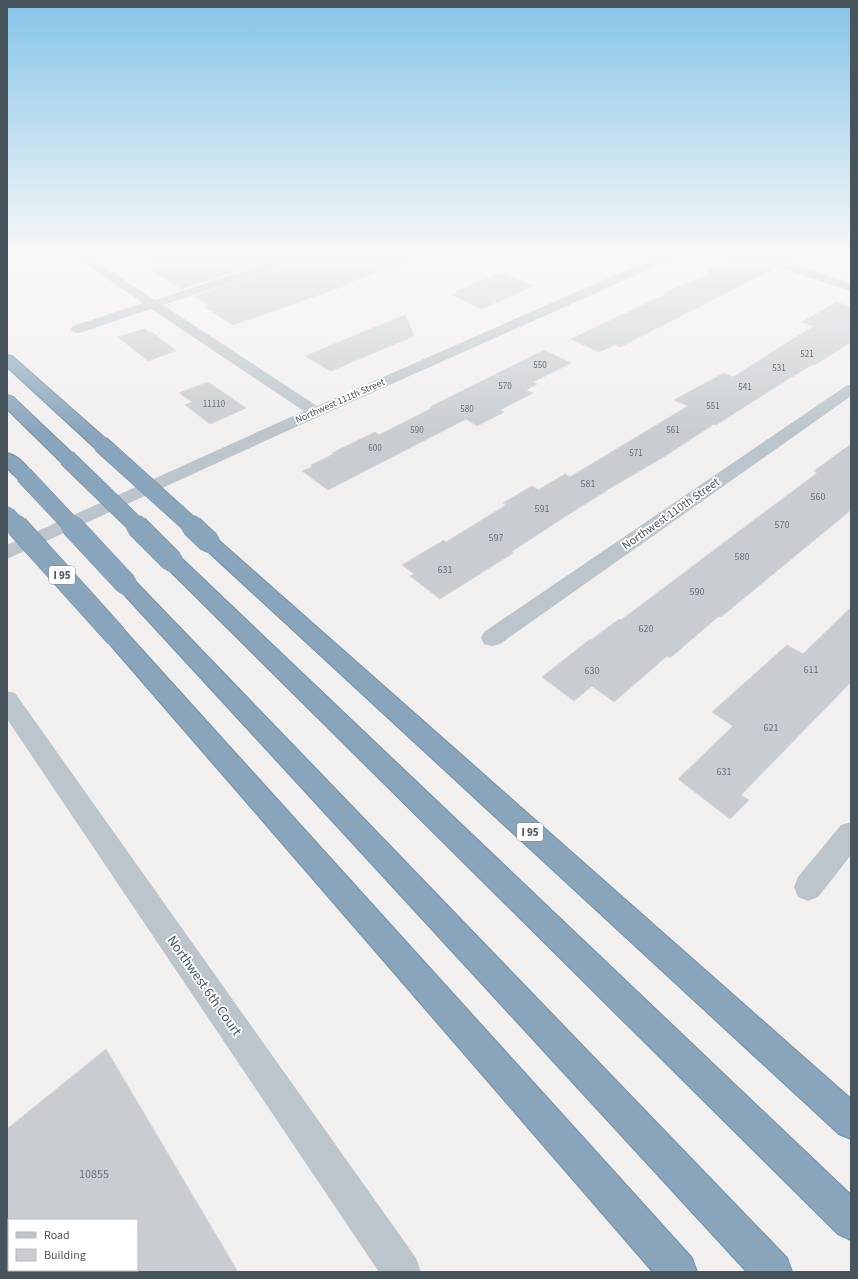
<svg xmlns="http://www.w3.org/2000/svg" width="858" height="1279" viewBox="0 0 858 1279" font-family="'Source Sans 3',sans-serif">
<rect width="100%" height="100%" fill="#f2efef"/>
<g fill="#c9cdd1" stroke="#d3d6da">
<path d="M143,253H292L182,289L150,270L153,269L151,267L161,264Z"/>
<path d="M317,253H420L421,257L347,283L350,284L233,325L205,307L210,306L194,296L314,257Z"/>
<path d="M766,253H804L789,261Z"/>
<path d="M741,255L744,257L775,268L620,347L615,345L599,352L571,339L666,294L664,293L711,273L707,271Z"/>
<path d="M502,273L534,286L481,309L452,295L459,292L456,291Z"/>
<path d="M836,302L849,306L851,305V342L815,365L813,364L782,383L716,425L714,424L662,458L605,491H606L566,516L511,552L513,553L440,599L410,576L414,574L402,565L444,540L446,542L506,505L503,503L532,486L538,490L565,474L570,477L688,406L674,400L724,373L733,377L814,326L802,322Z"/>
<path d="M405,315L414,336L331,371L305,356Z"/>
<path d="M144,329L150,333L152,332L176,351L148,361L118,337Z"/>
<path d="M544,350L571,363L533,382L537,384L526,390L533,393L500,410L504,412L477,426L466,419L328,490L302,471L312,467L311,465L334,454L332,453L375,432L379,435L432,408L430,407Z"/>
<path d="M208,382L246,408L210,424L185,405L192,402L179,393Z"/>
<path d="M851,444V510L721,617L719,616L670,658L667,656L614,702L592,686L574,701L542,677L589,640H591L619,619L621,620L742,529L817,473L814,471Z"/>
<path d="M851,607V682L741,795L749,800L730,819L678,779L733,726L712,712L787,645L803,654Z"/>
<path d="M106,1049L238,1272H137V1220H7V1129Z"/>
</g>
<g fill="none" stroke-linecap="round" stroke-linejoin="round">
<defs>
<g id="highway">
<path d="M7,355L12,356L107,440L109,444L107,448L101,449L95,448L7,367Z"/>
<path d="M7,395L13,397L73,454L76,458L73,462L67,463L61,462L7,409Z"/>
<path d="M7,453C17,455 27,466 33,475L30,479C19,482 15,476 7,468Z"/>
<path d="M209,536L216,538L851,1099V1139L839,1134L202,546L199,542L202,538Z"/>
<path d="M172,554L179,556L851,1195V1240L838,1234L165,566L162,561L165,556Z"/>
<path d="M126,577L133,579L787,1258L792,1272H747L119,589L116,584L119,579Z"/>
<path d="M116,628L124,630L692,1258L697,1272H653L108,642L105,636L108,630Z"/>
</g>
</defs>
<use href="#highway" stroke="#7490a7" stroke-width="2"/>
<g fill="#bbc5cb" fill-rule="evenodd">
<path d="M69,253H83L155,300L297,253H316L314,256L163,305L317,406L665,253H681L679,256L322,415L7,559V545L304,411L151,309L83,332L78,333L73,332L71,329L73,326L143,303Z"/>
<path d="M742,253H761L851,283V291L744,256Z"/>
<path d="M851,384V396L500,644L492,646L484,644L481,638L484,632L846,386Z"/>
<path d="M7,691L15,693L416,1258L421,1272H379L7,719Z"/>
<path d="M851,822V855L818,897L808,901L798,897L794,887L798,877L841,825Z"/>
</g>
<use href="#highway" fill="#89a5bc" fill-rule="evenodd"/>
<defs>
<g id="highway-bridge-far1">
<path d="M101,444L193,527"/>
<path d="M67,458L138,527"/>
<path d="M24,475L73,527"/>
<path d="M7,515L18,527"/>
</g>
<g id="highway-bridge">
<path d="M17,526L116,636"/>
<path d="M72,526L126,584"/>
<path d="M137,526L172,561"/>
<path d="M192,526L209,542"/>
</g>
</defs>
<use href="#highway-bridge-far1" stroke="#7490a7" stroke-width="18" stroke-linecap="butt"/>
<use href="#highway-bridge" stroke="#7490a7" stroke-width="23" stroke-linecap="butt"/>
<use href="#highway-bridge-far1" stroke="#89a5bc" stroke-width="17"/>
<use href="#highway-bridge" stroke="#89a5bc" stroke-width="22"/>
</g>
<linearGradient id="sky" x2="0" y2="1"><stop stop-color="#84c4e8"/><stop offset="0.59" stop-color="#f9f8f8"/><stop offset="1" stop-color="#f9f8f8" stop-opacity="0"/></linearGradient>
<rect width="858" height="432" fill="url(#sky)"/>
<g text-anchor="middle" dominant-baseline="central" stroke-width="3.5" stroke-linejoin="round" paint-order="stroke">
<g font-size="9" fill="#687279">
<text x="807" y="354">521</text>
<text x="540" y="365">550</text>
<text x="779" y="368">531</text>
<text x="505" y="386">570</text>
<text x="745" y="387">541</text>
<text x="214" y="404">11110</text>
<text x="713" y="406">551</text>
<text x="467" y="409">580</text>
<text x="417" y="430">590</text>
<text x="673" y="430">561</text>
<text x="375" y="448">600</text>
<text x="636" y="453">571</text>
</g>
<g font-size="10" fill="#48545c" stroke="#fff">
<text transform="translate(340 401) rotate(-24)">Northwest 111th Street</text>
</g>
<g font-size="10" fill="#687279">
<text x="588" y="484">581</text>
<text x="818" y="497">560</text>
<text x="542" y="509">591</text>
<text x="782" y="525">570</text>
<text x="496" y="538">597</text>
<text x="742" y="557">580</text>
<text x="445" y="570">631</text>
<text x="697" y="592">590</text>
<text x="646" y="629">620</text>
<text x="811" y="670">611</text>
<text x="592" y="671">630</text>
<text x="771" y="728">621</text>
<text x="724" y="772">631</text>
</g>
<g fill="#fff" stroke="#7f878d" stroke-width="1">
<rect x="49" y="566" width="26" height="18" rx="3"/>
<rect x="517" y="823" width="26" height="18" rx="3"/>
</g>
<g font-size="11" font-weight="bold" fill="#48545c">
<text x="62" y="575">I 95</text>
<text x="530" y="832">I 95</text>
</g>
<g font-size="12" fill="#48545c" stroke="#fff">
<text transform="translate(671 514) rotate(-35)">Northwest 110th Street</text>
</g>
<g font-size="12" fill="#687279">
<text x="94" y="1174">10855</text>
</g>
<g font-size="14" fill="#48545c" stroke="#fff">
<text transform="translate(204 986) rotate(55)">Northwest 6th Court</text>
</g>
</g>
<rect width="858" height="1279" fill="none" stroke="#48545c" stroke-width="16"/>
<rect x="8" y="1219" width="130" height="52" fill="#ffffff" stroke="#b6bbbe"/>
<rect x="16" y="1232" width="20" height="6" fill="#bbc5cb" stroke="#b6bbbe"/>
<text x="44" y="1239" font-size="12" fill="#48545c">Road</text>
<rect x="16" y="1249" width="20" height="12" fill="#c9cdd1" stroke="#b6bbbe"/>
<text x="44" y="1259" font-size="12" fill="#48545c">Building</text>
</svg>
